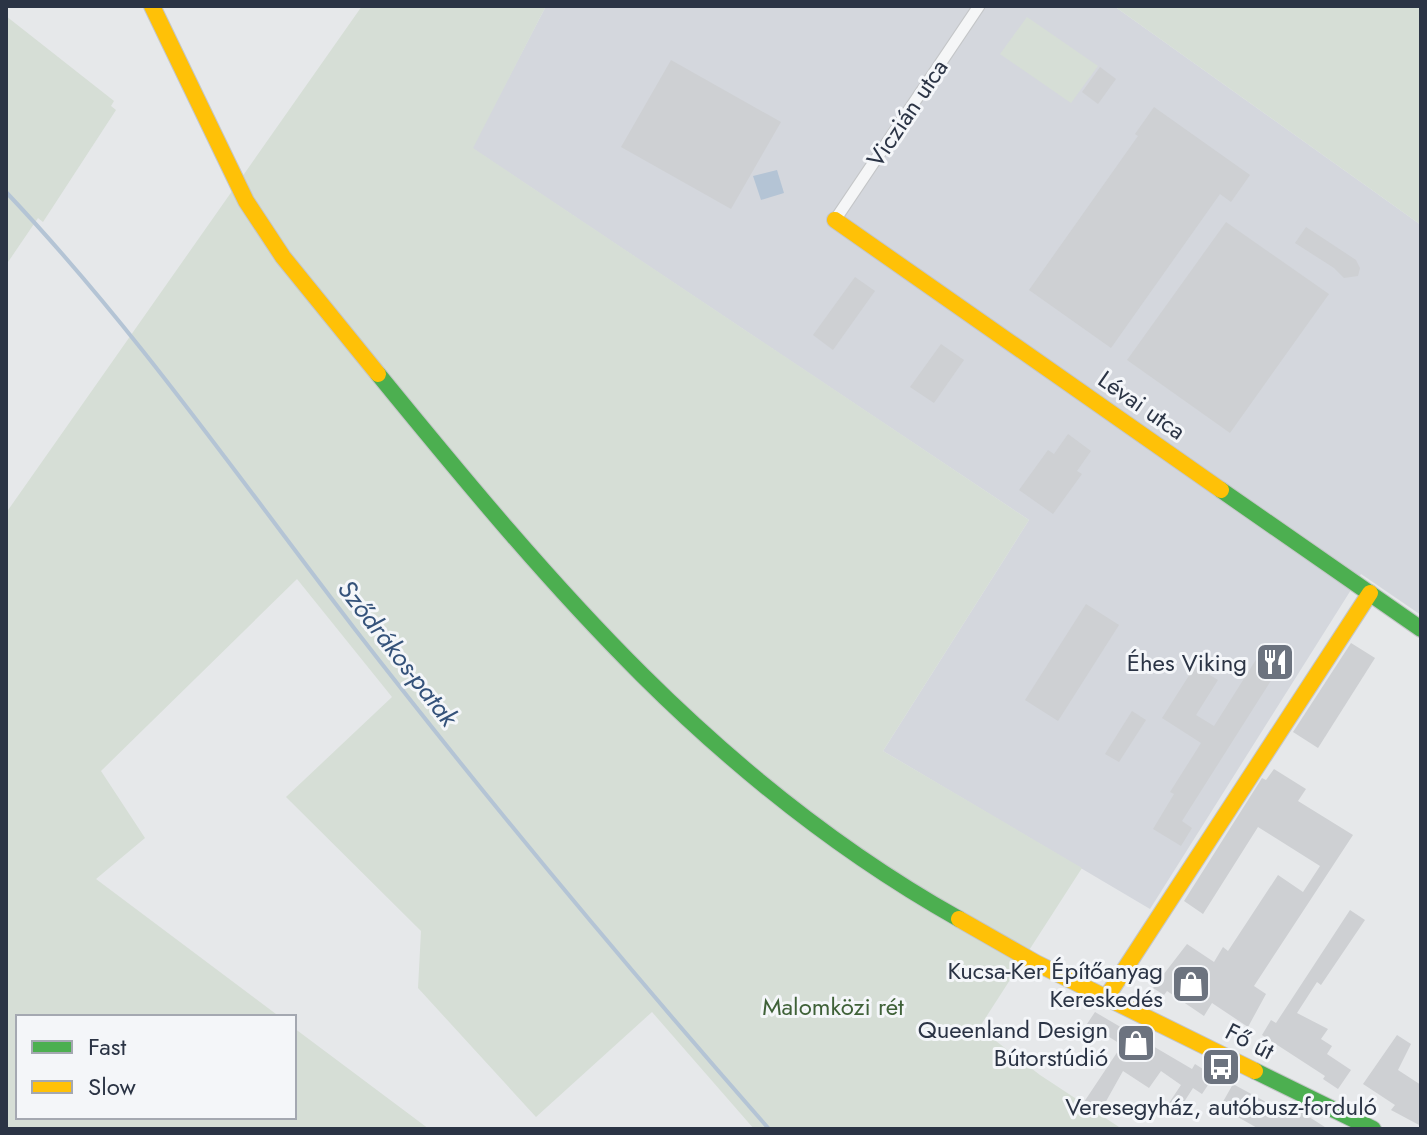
<svg xmlns="http://www.w3.org/2000/svg" width="1427" height="1135" viewBox="0 0 1427 1135" font-family="Jost,sans-serif">
<rect width="100%" height="100%" fill="#e6e8ea"/>
<path fill="#d4d7dd" d="M546,6H1114L1421,225V615L1361,574L1150,909L883,751L1029,520L472,148Z"/>
<g fill="#d6ded6">
<path d="M362,6H546L473,148L1029,520L883,751L1082,868L979,1028L1040,1075L1122,1129H754L652,1012L536,1117L418,988L421,931L286,797L392,697L297,579L101,771L145,838L96,879L280,1017H18V1117H294V1028L429,1129H6V513Z"/>
<path d="M1114,6H1421V225Z"/>
<path d="M6,16L114,101L111,106L116,110L43,222L38,218L6,265Z"/>
<path d="M1027,17L1098,66L1071,103L1000,54Z"/>
</g>
<path fill="#b4c4d5" d="M777,170L784,193L761,200L753,176Z"/>
<g fill="none" stroke-linecap="round" stroke-linejoin="round">
<path stroke="#b4c4d5" stroke-width="4" d="M6,192C135,328 240,480 354,628C487,800 626,966 769,1129"/>
</g>
<g fill="#ced0d3">
<path d="M671,60L781,122L731,209L621,147Z"/>
<path d="M1100,67L1116,79L1098,104L1082,92Z"/>
<path d="M1154,107L1250,175L1231,202L1220,194L1111,348L1029,290L1138,136L1135,134Z"/>
<path d="M1226,222L1329,294L1230,433L1127,360Z"/>
<path d="M1306,227L1356,260L1360,268L1358,276L1344,278L1334,268L1295,243Z"/>
<path d="M855,277L875,291L833,350L813,335Z"/>
<path d="M941,344L964,360L934,403L910,387Z"/>
<path d="M1068,434L1091,451L1077,471L1082,474L1053,514L1019,490L1048,450L1054,454Z"/>
<path d="M1086,604L1119,625L1058,721L1025,700Z"/>
<path d="M1351,643L1375,658L1318,748L1293,732Z"/>
<path d="M1264,647L1284,660L1182,821L1192,828L1181,846L1153,829L1174,794L1170,792L1201,743L1162,718L1195,666L1218,680L1196,715L1214,726Z"/>
<path d="M1132,711L1146,720L1119,762L1105,754Z"/>
<path d="M1274,769L1306,789L1298,801L1353,835L1254,986L1266,994L1248,1027L1212,1003L1204,1016L1167,991L1164,995L1153,988L1187,944L1214,962L1223,947L1228,951L1278,875L1303,892L1320,866L1258,827L1203,914L1184,901L1262,778L1266,780Z"/>
<path d="M1350,910L1365,920L1321,985L1317,982L1297,1013L1328,1029L1321,1039L1332,1046L1327,1054L1351,1070L1338,1089L1323,1079L1325,1076L1262,1035L1271,1020L1276,1023Z"/>
<path d="M1095,1012L1192,1069L1195,1064L1214,1076L1202,1094L1193,1088L1175,1116L1165,1109L1181,1085L1161,1071L1149,1088L1123,1071L1100,1112L1084,1102L1122,1045L1098,1030L1087,1046L1077,1039Z"/>
<path d="M1397,1035L1411,1044L1398,1070L1421,1085V1126L1391,1110L1395,1105L1363,1084Z"/>
<path d="M1233,1084L1290,1115L1293,1109L1303,1113L1328,1129H1259L1220,1107Z"/>
</g>
<g fill="none" stroke-linecap="round" stroke-linejoin="round">
<defs>
<path id="street" d="M835,220L979,6"/>
<g id="fast">
<path d="M378,374C552,587 715,782 959,919"/>
<path d="M1221,490L1421,629"/>
<path d="M1255,1071L1373,1129"/>
</g>
<g id="slow">
<path d="M152,6L246,201L283,257L378,374"/>
<path d="M835,220L1221,490"/>
<path d="M959,919L1036,963L1255,1071"/>
<path d="M1106,998L1370,593"/>
</g>
</defs>
<use href="#street" stroke="#c4c6c8" stroke-width="13"/>
<use href="#fast" stroke="#c4c6c8" stroke-width="18"/>
<use href="#slow" stroke="#c4c6c8" stroke-width="18"/>
<use href="#street" stroke="#f5f6f7" stroke-width="11"/>
<use href="#fast" stroke="#4caf50" stroke-width="16"/>
<use href="#slow" stroke="#ffc107" stroke-width="16"/>
</g>
<defs>
<symbol id="restaurant-square" viewBox="-11 -11 22 22"><rect x="-9" y="-9" width="18" height="18" rx="4" fill="#6c737f" stroke="#f4f6f9"/><path d="M-5-6h1v4h1v-4h1v4h1v-4h1v5L-1.5 .5V6h-2V.5L-5-1ZM5-6V6H3V1.5H1.5Q1.5-4 5-6Z" fill="#fff"/></symbol>
<symbol id="shop-square" viewBox="-11 -11 22 22"><rect x="-9" y="-9" width="18" height="18" rx="4" fill="#6c737f" stroke="#f4f6f9"/><path d="M-5-2.5h2.3a2.7 3.5 0 0 1 5.4 0H5L5.5 6h-11ZM-1.5-2.5h3a1.5 2.3 0 0 0-3 0Z" fill="#fff"/></symbol>
<symbol id="bus-square" viewBox="-11 -11 22 22"><rect x="-9" y="-9" width="18" height="18" rx="4" fill="#6c737f" stroke="#f4f6f9"/><path d="M-5-6H5V4H4V6H2V4H-2V6H-4V4H-5ZM-3.5-4V0h7V-4ZM-3.5 1.2v1.5H-2V1.2ZM2 1.2v1.5H3.5V1.2Z" fill="#fff"/></symbol>
</defs>
<g fill-rule="evenodd">
<use href="#restaurant-square" x="1253" y="640" width="44" height="44"/>
<use href="#shop-square" x="1169" y="962" width="44" height="44"/>
<use href="#shop-square" x="1114" y="1021" width="44" height="44"/>
<use href="#bus-square" x="1199" y="1045" width="44" height="44"/>
</g>
<g text-anchor="middle" dominant-baseline="central" stroke-width="6" stroke-linejoin="round" paint-order="stroke">
<g font-size="24" fill="#2b3445" stroke="#f4f6f9">
<text transform="translate(907 113) rotate(-56)">Viczián utca</text>
<text transform="translate(1142 405) rotate(35)">Lévai utca</text>
<text transform="translate(1250 1041) rotate(27)">Fő út</text>
</g>
<g font-size="24" fill="#2b3445" stroke="#f4f6f9" text-anchor="end">
<text x="1247" y="662">Éhes Viking</text>
<text x="1163" y="970">Kucsa-Ker Építőanyag<tspan x="1163" dy="28">Kereskedés</tspan></text>
<text x="1108" y="1029">Queenland Design<tspan x="1108" dy="28">Bútorstúdió</tspan></text>
<text x="1221" y="1106" text-anchor="middle">Veresegyház, autóbusz-forduló</text>
</g>
<g font-size="24" fill="#3f6138" stroke="#f4f6f9">
<text x="833" y="1006">Malomközi rét</text>
</g>
<g font-size="26" font-style="italic" fill="#34527a" stroke="#f4f6f9">
<text transform="translate(398 653) rotate(52)">Sződrákos-patak</text>
</g>
</g>
<rect width="1427" height="1135" fill="none" stroke="#2b3445" stroke-width="16"/>
<rect x="16" y="1015" width="280" height="104" fill="#f4f6f9" stroke="#a4a8b1" stroke-width="2"/>
<rect x="32" y="1041" width="40" height="12" fill="#4caf50" stroke="#a4a8b1" stroke-width="2"/>
<text x="88" y="1055" font-size="24" fill="#2b3445">Fast</text>
<rect x="32" y="1081" width="40" height="12" fill="#ffc107" stroke="#a4a8b1" stroke-width="2"/>
<text x="88" y="1095" font-size="24" fill="#2b3445">Slow</text>
</svg>
